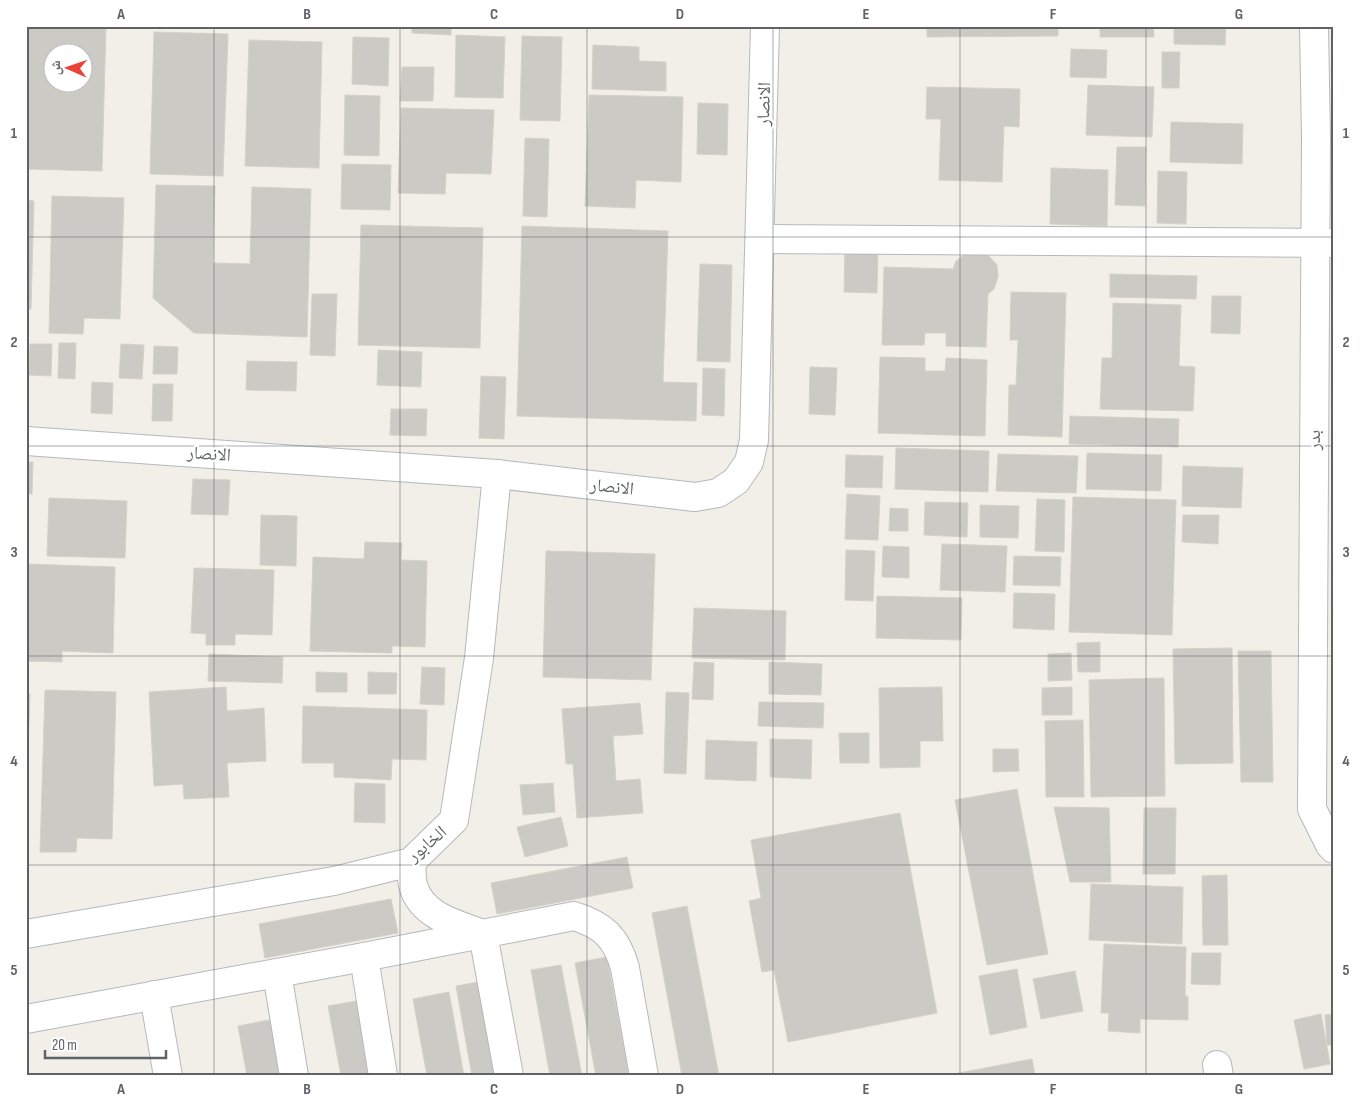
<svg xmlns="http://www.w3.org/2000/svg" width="1360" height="1102" viewBox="0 0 1360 1102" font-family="'Sofia Sans Condensed','Noto Naskh Arabic',sans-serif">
<rect width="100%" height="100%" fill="#f1efe8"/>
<g fill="#cccac5" stroke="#d6d1c6" fill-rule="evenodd">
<path d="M26,26H106L102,171L26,169ZM52,52H82V82H52Z"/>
<path d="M412,26H451V35L412,33Z"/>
<path d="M927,26H1058V36L927,37Z"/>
<path d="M1100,26H1153L1154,37H1100Z"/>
<path d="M1174,26H1226L1225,45L1174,44Z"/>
<path d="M154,32L228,34L223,176L150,174Z"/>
<path d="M456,35L505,37L503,98L455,97Z"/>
<path d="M522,36L562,37L560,121L520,120Z"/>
<path d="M353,37L389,38L388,86L352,84Z"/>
<path d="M249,40L322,42L319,168L245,166Z"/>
<path d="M593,45L639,47V61L666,62V91L592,89Z"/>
<path d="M1071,49L1107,50L1106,78L1070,77Z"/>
<path d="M1162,52H1180L1179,88H1162Z"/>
<path d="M402,67H434L433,101H400Z"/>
<path d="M1088,85L1154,87L1152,137L1086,135Z"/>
<path d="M927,87L1020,89L1019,127L1004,126L1002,182L939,180L941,119H926Z"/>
<path d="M345,95L380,96L379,156L344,155Z"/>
<path d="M589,95L683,97L681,182L636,180L635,208L585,206Z"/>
<path d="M698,103L728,104L727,155L697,154Z"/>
<path d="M401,108L494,110L491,174L446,173L445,194L398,193Z"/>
<path d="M1171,122L1243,124L1242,164L1170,162Z"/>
<path d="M525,138L549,139L547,217L523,216Z"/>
<path d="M1117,147H1146L1145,206L1115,205Z"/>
<path d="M342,164L391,165L390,210L341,209Z"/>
<path d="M1051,168L1108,170L1107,226L1050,224Z"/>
<path d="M1158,171L1187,172L1186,224L1157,223Z"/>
<path d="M156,185L215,186L213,263L250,264L252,187L311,189L307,337L194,333L153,298Z"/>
<path d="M52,196L124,198L120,319L84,318L83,334L49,333Z"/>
<path d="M26,200L34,201L31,309H26Z"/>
<path d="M361,225L483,228L480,348L358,345Z"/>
<path d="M522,226L668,231L663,382L697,383L696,421L517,416Z"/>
<path d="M845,246L878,247L877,293L844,292Z"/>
<path d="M978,251L989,256L997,265L998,277L994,289L988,294L986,347L946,346V333H925L924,345H882L884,267L953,269L956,261L966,253Z"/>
<path d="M700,264L732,265L730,362L697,361Z"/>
<path d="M1110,274L1197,276L1196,299L1110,297Z"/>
<path d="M1011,292L1066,293L1062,437L1008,435L1009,385H1016L1018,340H1010Z"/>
<path d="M312,294H337L335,356L310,355Z"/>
<path d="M1212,296H1241L1240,334L1211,333Z"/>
<path d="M1113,303L1181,305L1179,366L1195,367L1193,411L1100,409L1102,358H1112Z"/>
<path d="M59,343H76L75,379L58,378Z"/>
<path d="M30,344H52L51,376L29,375Z"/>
<path d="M121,344L144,345L142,379L119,378Z"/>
<path d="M154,346L178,347L177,374H153Z"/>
<path d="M378,350L422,352L421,387L377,385Z"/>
<path d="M880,357L925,358V371H945L946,358L987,360L985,436L878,433Z"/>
<path d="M247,361L297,362L296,391L246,390Z"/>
<path d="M810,367L837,368L835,415L809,414Z"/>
<path d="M703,368L725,369L724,416L702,415Z"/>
<path d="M481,376L506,377L504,439L479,438Z"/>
<path d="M92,382L113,383L112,414L91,413Z"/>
<path d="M153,384H173L172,421H152Z"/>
<path d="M391,409H427L426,436L390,435Z"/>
<path d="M1070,416L1179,419L1178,447L1069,444Z"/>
<path d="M896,448L989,451L988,492L895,489Z"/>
<path d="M1087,453L1162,455L1161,491L1086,489Z"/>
<path d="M998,454L1078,456L1076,493L996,491Z"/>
<path d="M846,455L883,456L882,488L845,487Z"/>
<path d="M26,462H33L32,494L26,493Z"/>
<path d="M1183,466L1243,468L1241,508L1182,506Z"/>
<path d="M193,479L230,480L228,515L191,514Z"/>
<path d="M847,494L880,496L878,540L845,539Z"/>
<path d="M1073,497L1176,500L1172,635L1069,632Z"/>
<path d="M49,498L127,501L125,558L47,556Z"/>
<path d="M1037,499L1065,500L1064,552L1035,551Z"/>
<path d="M925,502L968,503L967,537L924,535Z"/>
<path d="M980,505L1019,506L1018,538L980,537Z"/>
<path d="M890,508L908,509V531H889Z"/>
<path d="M261,515L297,516L296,566L260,565Z"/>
<path d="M1183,515H1219L1218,544L1182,542Z"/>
<path d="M365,542L402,543L401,560L427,561L425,647L392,646V653L310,651L313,557L364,559Z"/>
<path d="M942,544L1007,546L1005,592L940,590Z"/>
<path d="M883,546L909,547V578L882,577Z"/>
<path d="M846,550L875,551L873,601L845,600Z"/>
<path d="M546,551L655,554L651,680L543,677Z"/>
<path d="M1014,556L1061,557L1060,586L1013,585Z"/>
<path d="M26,564L115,567L113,653L62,651V662L26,661Z"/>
<path d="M194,568L274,570L272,635L235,634V645H206V634L191,633Z"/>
<path d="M1014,593L1055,594L1054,630L1013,628Z"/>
<path d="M877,596L962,598L961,640L876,638Z"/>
<path d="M694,608L786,611L785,660L692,658Z"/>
<path d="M1100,642V672H1078L1077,643Z"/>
<path d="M1232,648L1233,763L1175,764L1173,649Z"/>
<path d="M1238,651H1271L1273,782H1241Z"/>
<path d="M1071,653L1072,680L1048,681V654Z"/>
<path d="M209,654L283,657L282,683L208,681Z"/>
<path d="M694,662L714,663L713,700L692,699Z"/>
<path d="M769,662L822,664L821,695L769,694Z"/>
<path d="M422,667L445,668L444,705L420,704Z"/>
<path d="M316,672L347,673V692H316Z"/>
<path d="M368,672L397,673L396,694H368Z"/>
<path d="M1164,678L1165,796L1091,797L1089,680Z"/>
<path d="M226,687L227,711L264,708L266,761L227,763L229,797L184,799L183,784L154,786L149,692Z"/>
<path d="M942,687L943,741H920V767L880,768L879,688Z"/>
<path d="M1072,687V715H1042V688Z"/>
<path d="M45,690L116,692L112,839L77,838L76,852H40Z"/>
<path d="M666,692L689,693L686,774L664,773Z"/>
<path d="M26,694H30L26,808Z"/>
<path d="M759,702L824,703L823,728L758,726Z"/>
<path d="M640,703L643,734L613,736L616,781L640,779L643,813L577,818L573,764H566L562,709Z"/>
<path d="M303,706L427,710L426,760L392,759L391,780L334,777V763H302Z"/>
<path d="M1083,720L1084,797H1046L1045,721Z"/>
<path d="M839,733H869V763H840Z"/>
<path d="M770,739L812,740L811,779L770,777Z"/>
<path d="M706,740L757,742L756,781L705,779Z"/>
<path d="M993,749H1018L1019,771L993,772Z"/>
<path d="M355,783L385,784V823L354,822Z"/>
<path d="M553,783L555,812L523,815L520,785Z"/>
<path d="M1017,789L1048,954L987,965L955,800Z"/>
<path d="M1054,807L1109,808L1111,882H1070Z"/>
<path d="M1144,808H1176L1175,874H1143Z"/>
<path d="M900,813L937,1013L788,1042L774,970L762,972L749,901L761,898L751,840Z"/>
<path d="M561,817L568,846L525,857L517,827Z"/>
<path d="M627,857L633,888L497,914L491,883Z"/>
<path d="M1227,875L1228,945H1203L1202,876Z"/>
<path d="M1091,884L1183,887L1182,944L1089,940Z"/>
<path d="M391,899L398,933L265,958L259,924Z"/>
<path d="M687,906L719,1076H682L652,913Z"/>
<path d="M1104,944L1186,947L1185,996H1188V1020L1140,1019V1033L1108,1031L1109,1013H1101Z"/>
<path d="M1192,953H1221L1220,985L1191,984Z"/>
<path d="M607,957L629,1076H596L575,963Z"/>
<path d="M561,965L582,1076H550L531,970Z"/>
<path d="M1017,969L1027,1027L990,1035L979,976Z"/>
<path d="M1075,971L1083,1011L1041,1019L1033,979Z"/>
<path d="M484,981L502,1076H472L456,986Z"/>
<path d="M449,992L464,1076H427L413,999Z"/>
<path d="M362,1000L376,1076H341L328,1006Z"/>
<path d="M1321,1014L1330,1064L1304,1069L1294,1020Z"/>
<path d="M1334,1014V1045H1327L1325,1015Z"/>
<path d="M274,1019L285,1076H247L238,1026Z"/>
<path d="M1032,1059L1035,1076H943Z"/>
</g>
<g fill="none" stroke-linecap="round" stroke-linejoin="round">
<defs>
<g id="minor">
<path d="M1314,26L1316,138L1312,809L1330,845L1334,849"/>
<path d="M760,239L1334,243"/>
<path d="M26,441L497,474L695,497L718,493L736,481L749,462L754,440L765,26"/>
<path d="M411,862C412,869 411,878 413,885C421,916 456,924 483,934L509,1076"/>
<path d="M26,934L334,881L411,862L454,820L479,658L497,474"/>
<path d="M364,957L383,1076"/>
<path d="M277,973L294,1076"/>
<path d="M154,995L168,1076"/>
<path d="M26,1019L364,957L574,916C603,925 617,938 625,968L644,1076"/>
<path d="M1217,1065L1219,1076"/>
</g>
</defs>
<use href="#minor" stroke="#b5b8bc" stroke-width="30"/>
<use href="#minor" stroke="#fff" stroke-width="28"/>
</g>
<path fill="none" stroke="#5f6368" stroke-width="1" stroke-opacity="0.55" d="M214,26V1076M400,26V1076M587,26V1076M773,26V1076M960,26V1076M1146,26V1076M26,237H1334M26,446H1334M26,656H1334M26,865H1334"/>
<g text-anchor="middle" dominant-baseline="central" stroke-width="4.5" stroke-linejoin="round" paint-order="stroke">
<g font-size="18" fill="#5f6368" stroke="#fff">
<text transform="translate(764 104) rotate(-88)">الانصار</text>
<text transform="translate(1314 440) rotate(-90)">بدر</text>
<text transform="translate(209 454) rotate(4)">الانصار</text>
<text transform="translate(612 487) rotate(6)">الانصار</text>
<text transform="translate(427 844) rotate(-40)">الخابور</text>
</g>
</g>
<rect width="1360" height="1102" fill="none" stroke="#ffffff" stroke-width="55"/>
<g transform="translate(68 68) rotate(272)"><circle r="24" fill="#ffffff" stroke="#bfc1c3"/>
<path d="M0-4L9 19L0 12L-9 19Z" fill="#ea4335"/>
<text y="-8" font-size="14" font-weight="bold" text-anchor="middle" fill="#5f6368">ش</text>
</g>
<path d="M45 1050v8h121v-8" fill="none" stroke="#5f6368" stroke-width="2.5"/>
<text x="52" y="1050" font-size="15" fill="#5f6368" stroke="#ffffff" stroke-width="4" paint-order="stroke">20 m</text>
<rect x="28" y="28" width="1304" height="1046" fill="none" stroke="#5f6368" stroke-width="2"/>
<g font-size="16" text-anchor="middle" font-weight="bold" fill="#5f6368">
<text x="121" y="19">A</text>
<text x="307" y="19">B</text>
<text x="494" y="19">C</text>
<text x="680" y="19">D</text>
<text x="866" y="19">E</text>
<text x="1053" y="19">F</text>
<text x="1239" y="19">G</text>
<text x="14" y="138">1</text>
<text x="1346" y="138">1</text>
<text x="14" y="347">2</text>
<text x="1346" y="347">2</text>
<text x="14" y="557">3</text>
<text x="1346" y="557">3</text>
<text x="14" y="766">4</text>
<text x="1346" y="766">4</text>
<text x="14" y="975">5</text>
<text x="1346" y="975">5</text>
<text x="121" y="1094">A</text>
<text x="307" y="1094">B</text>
<text x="494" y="1094">C</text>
<text x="680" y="1094">D</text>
<text x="866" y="1094">E</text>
<text x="1053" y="1094">F</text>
<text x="1239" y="1094">G</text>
</g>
</svg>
